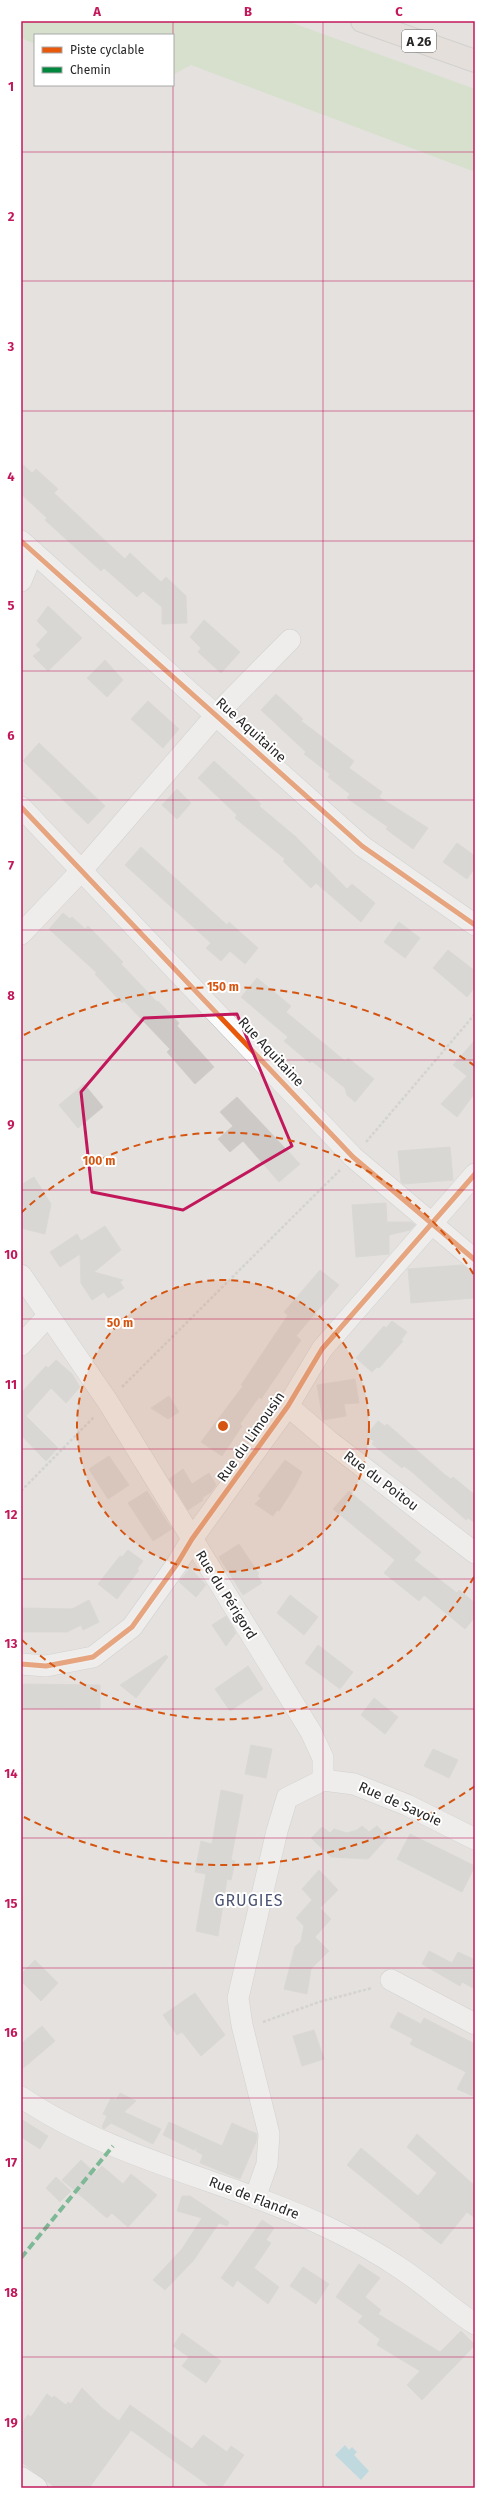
<svg xmlns="http://www.w3.org/2000/svg" width="496" height="2509" viewBox="0 0 496 2509" font-family="'Fira Sans',sans-serif">
<rect width="100%" height="100%" fill="#e4e1de"/>
<path fill="#c8deb9" d="M21,21H287L475,89V172L191,65L173,75V35H35V44L21,38Z"/>
<path fill="#96cfe1" d="M345,2445L349,2450L352,2447L357,2452L354,2455L369,2471L361,2480L335,2455Z"/>
<g fill="#ccc9c7" stroke="#cfcdca">
<path d="M21,463L32,473L36,469L58,489L54,493L125,559L130,553L161,582L166,577L186,596L187,623L162,624V607L143,591L137,597L104,568L101,571L45,520L47,518L21,494Z"/>
<path d="M48,606L82,638L48,671L33,656L41,650L36,645L48,632L37,621Z"/>
<path d="M204,620L240,652L221,673L198,652L201,648L190,637Z"/>
<path d="M105,660L123,680L107,697L87,678Z"/>
<path d="M276,694L303,719L301,721L354,761L349,768L382,792L379,797L428,828L413,849L386,829L388,827L347,798L350,794L328,777L330,774L304,754L306,752L261,710Z"/>
<path d="M148,701L179,729L163,748L131,719Z"/>
<path d="M39,743L105,806L88,824L23,761Z"/>
<path d="M214,761L261,804L259,806L296,837L347,889L352,884L375,903L361,922L316,883L311,888L283,861L285,859L235,818L237,815L198,778Z"/>
<path d="M177,789L191,803L177,819L162,805Z"/>
<path d="M457,843L475,856V868L467,879L443,862Z"/>
<path d="M141,847L227,925L229,922L258,948L245,964L230,951L221,961L206,948L211,943L125,865Z"/>
<path d="M63,913L70,919L72,917L85,929L88,926L123,962L121,964L157,1002L158,1001L179,1023L177,1026L214,1067L195,1084L167,1052L170,1049L124,1001L122,1003L95,974L97,973L49,929Z"/>
<path d="M399,922L420,938L405,958L384,942Z"/>
<path d="M448,950L475,971V987L467,997L433,968Z"/>
<path d="M257,978L291,1006L286,1012L345,1061L348,1058L374,1079L355,1102L347,1095L345,1088L312,1061L310,1063L284,1041L288,1037L241,997Z"/>
<path d="M475,1040V1093L457,1117L441,1104L467,1076L453,1065Z"/>
<path d="M84,1084L103,1107L78,1128L59,1105Z"/>
<path d="M237,1097L300,1164L279,1182L243,1141L230,1152L218,1139L233,1126L220,1112Z"/>
<path d="M450,1147L453,1180L404,1184L401,1182L398,1151Z"/>
<path d="M34,1177L51,1204L45,1234L21,1228L25,1209L21,1203V1185Z"/>
<path d="M386,1203L387,1222H411L415,1225L410,1230L389,1235V1254L356,1257L352,1205Z"/>
<path d="M105,1226L121,1250L94,1272L123,1280L120,1282L124,1288L108,1298L104,1292L92,1300L81,1283L80,1254L60,1267L50,1252L77,1234L81,1241Z"/>
<path d="M462,1265L475,1272V1298L411,1303L408,1269Z"/>
<path d="M320,1270L339,1285L296,1336L301,1340L261,1399L259,1397L240,1424L242,1426L222,1456L201,1442L243,1386L241,1385L288,1315L284,1312Z"/>
<path d="M392,1321L407,1332L401,1340L403,1341L379,1368L377,1367L372,1372L356,1358L384,1326L386,1328Z"/>
<path d="M56,1360L72,1374L80,1387L66,1403L51,1388L26,1416L58,1448L46,1461L21,1435V1393L46,1366L48,1368Z"/>
<path d="M355,1379L359,1403L344,1404L346,1416L323,1420L317,1385Z"/>
<path d="M169,1396L179,1412L168,1419L151,1408Z"/>
<path d="M378,1421L385,1426L387,1424L444,1474L451,1479L453,1477L475,1495V1523L468,1518L466,1520L412,1472L404,1466L402,1468L372,1444L374,1441L369,1438V1432Z"/>
<path d="M109,1456L129,1485L108,1499L89,1469Z"/>
<path d="M285,1460L302,1472L295,1486L279,1511L277,1510L273,1516L255,1504L261,1498L258,1496Z"/>
<path d="M183,1469L192,1484L209,1473L216,1485L211,1492L202,1498L203,1500L188,1510L169,1479Z"/>
<path d="M147,1491L172,1529L153,1541L128,1503Z"/>
<path d="M349,1491L421,1552L414,1560L457,1593L459,1590L475,1603V1617L465,1629L424,1595L419,1601L384,1573L395,1560L333,1509Z"/>
<path d="M239,1544L259,1574L257,1575L262,1583L243,1595L219,1557Z"/>
<path d="M128,1550L143,1561L137,1569L139,1570L117,1599L98,1584L120,1556L122,1557Z"/>
<path d="M190,1568L206,1585L196,1597L179,1582Z"/>
<path d="M290,1595L318,1617L304,1635L277,1613Z"/>
<path d="M89,1600L99,1622L83,1630L81,1625L67,1632H21V1608L72,1609Z"/>
<path d="M226,1616L236,1633L226,1646L212,1625Z"/>
<path d="M318,1645L353,1672L340,1689L305,1663Z"/>
<path d="M166,1655L168,1657L136,1698L120,1685Z"/>
<path d="M248,1666L263,1689L230,1711L215,1689Z"/>
<path d="M21,1684L100,1685V1709L21,1708Z"/>
<path d="M374,1698L398,1717L385,1734L361,1715Z"/>
<path d="M251,1745L272,1749L266,1778L245,1774Z"/>
<path d="M433,1749L458,1760L449,1778L424,1766Z"/>
<path d="M221,1790L243,1795L231,1860L235,1861L231,1880L227,1879L218,1936L196,1931L206,1874L195,1872L201,1841L212,1844Z"/>
<path d="M362,1826L369,1832L377,1826L388,1837L368,1859L331,1857L311,1838L322,1827L330,1833L334,1829L347,1833L357,1830Z"/>
<path d="M410,1834L475,1866L462,1892L397,1859Z"/>
<path d="M319,1870L338,1890L320,1908L331,1919L315,1937L329,1951L311,1969L307,1994L284,1989L295,1947L301,1941L304,1926L296,1918L312,1900L317,1905L302,1889Z"/>
<path d="M429,1951L452,1963L458,1952L475,1960V1989L462,1982L460,1986L422,1964Z"/>
<path d="M35,1960L58,1983L41,2001L21,1981V1974Z"/>
<path d="M195,1993L225,2035L201,2056L182,2032L177,2035L163,2015Z"/>
<path d="M398,2012L421,2024L424,2018L475,2044V2097L457,2089L466,2072L410,2044L413,2039L390,2027Z"/>
<path d="M42,2026L55,2041L21,2070V2044Z"/>
<path d="M314,2030L324,2059L302,2066L293,2036Z"/>
<path d="M120,2093L136,2101L124,2112L161,2129L153,2144L111,2123L104,2129L102,2127L107,2116L103,2114L111,2098L116,2100Z"/>
<path d="M21,2119L48,2136L40,2149L21,2137Z"/>
<path d="M169,2122L222,2146L232,2123L257,2134L256,2142L240,2179L200,2163L203,2155L196,2151L198,2147L194,2150L163,2135Z"/>
<path d="M417,2134L475,2186V2218L467,2212L441,2244L419,2227L421,2225L347,2165L361,2148L418,2196L437,2173L407,2147Z"/>
<path d="M81,2160L95,2173L102,2166L123,2184L131,2174L157,2195L128,2227L112,2213L107,2218L62,2180Z"/>
<path d="M56,2177L71,2191L60,2202L46,2188Z"/>
<path d="M182,2196H190L229,2222L227,2226L219,2223L193,2261L165,2290L153,2280L182,2249L202,2218L177,2211Z"/>
<path d="M262,2220L274,2228L266,2240L271,2243L254,2268L279,2287L268,2304L237,2280L233,2287L221,2278Z"/>
<path d="M359,2264L380,2278L365,2297L381,2310L378,2314L440,2352L461,2331L475,2345L422,2400L407,2385L420,2371L377,2345L380,2339L358,2322L363,2316L336,2297Z"/>
<path d="M303,2267L329,2284L316,2304L290,2286Z"/>
<path d="M182,2333L221,2361L206,2383L182,2366L189,2357L173,2346Z"/>
<path d="M82,2388L102,2408L119,2421L130,2405L192,2449L203,2435L227,2452L231,2446L244,2455L221,2488H212L131,2430L89,2488H56L21,2462V2424L28,2415L31,2417L47,2394L52,2398L54,2396L66,2405L68,2402L71,2404Z"/>
</g>
<g fill="none" stroke-linecap="round" stroke-linejoin="round">
<defs>
<g id="street">
<path d="M21,541L362,846L475,925"/>
<path d="M21,581L33,552"/>
<path d="M21,807L353,1157L475,1260"/>
<path d="M21,934L82,870L216,715L290,640"/>
<path d="M21,1275L108,1402L311,1732L323,1758V1780"/>
<path d="M21,1345L48,1316"/>
<path d="M288,1406L329,1441L475,1553"/>
<path d="M21,1664L46,1666L93,1657L132,1627L177,1564L192,1539L288,1406L322,1349L475,1174"/>
<path d="M323,1780L354,1784L407,1805L475,1839"/>
<path d="M391,1980L475,2024"/>
<path d="M21,2097C114,2160 228,2180 329,2228C352,2239 378,2253 400,2268C426,2285 449,2307 475,2324"/>
<path d="M255,2198L267,2164L269,2134L242,2025L238,1998L277,1831L287,1798L323,1780"/>
</g>
<path id="secondary" d="M21,2478L36,2488"/>
<path id="highway" d="M362,21L475,61"/>
</defs>
<use href="#street" stroke="#bebebf" stroke-width="22"/>
<use href="#secondary" stroke="#bebebf" stroke-width="24"/>
<use href="#highway" stroke="#bebdbc" stroke-width="24"/>
<g stroke="#c2c1c1" stroke-width="2.5" stroke-dasharray="3 2" stroke-linecap="butt">
<path d="M366,1142L475,1014"/>
<path d="M122,1387L340,1170"/>
<path d="M21,1491L94,1417"/>
<path d="M263,2022L319,2002L372,1988"/>
</g>
<use href="#street" stroke="#fbfafa" stroke-width="21"/>
<use href="#secondary" stroke="#fbfafa" stroke-width="22"/>
<use href="#highway" stroke="#e5dbd4" stroke-width="22"/>
<path stroke="#00873e" stroke-width="4" stroke-dasharray="8 4" stroke-linecap="butt" d="M21,2258L113,2146"/>
<defs>
<g id="cycleway">
<path d="M21,541L362,846L475,925"/>
<path d="M21,807L353,1157L475,1260"/>
<path d="M21,1664L46,1666L93,1657L132,1627L177,1564L192,1539L288,1406L322,1349L475,1174"/>
</g>
</defs>
<use href="#cycleway" stroke="#fff" stroke-width="8"/>
<use href="#cycleway" stroke="#e8590c" stroke-width="5"/>
</g>
<path d="M0 0H496V2509H0ZM237,1014L292,1146L183,1210L92,1192L81,1092L144,1018Z" fill="#e4e1de" fill-opacity=".55" fill-rule="evenodd"/>
<path fill="none" stroke="#c2185b" stroke-width="3" stroke-linejoin="round" d="M237,1014L292,1146L183,1210L92,1192L81,1092L144,1018Z"/>
<path fill="none" stroke="#c2185b" stroke-width="1" stroke-opacity="0.55" d="M173,21V35M323,21V2488M173,85V2488M21,152H475M21,281H475M21,411H475M21,541H475M21,671H475M21,800H475M21,930H475M21,1060H475M21,1190H475M21,1319H475M21,1449H475M21,1579H475M21,1709H475M21,1838H475M21,1968H475M21,2098H475M21,2228H475M21,2357H475"/>
<circle cx="223" cy="1426" r="146" fill="#d5540f" fill-opacity=".12"/>
<g fill="none" stroke="#d5540f" stroke-width="2" stroke-dasharray="7 5">
<circle cx="223" cy="1426" r="146"/>
<path d="M474 1577A293 293 0 0 1 21 1639M21 1213A293 293 0 0 1 474 1275"/>
<path d="M475 1786A439 439 0 0 1 24 1817M24 1035A439 439 0 0 1 475 1066"/>
</g>
<g text-anchor="middle" dominant-baseline="central" stroke-width="4" stroke-linejoin="round" paint-order="stroke">
<rect fill="#fff" stroke="#686868" stroke-width="1" x="402" y="30" width="34" height="22" rx="3"/>
<g font-size="13" font-weight="bold" fill="#272727">
<text x="419" y="41">A 26</text>
</g>
<g font-size="14" fill="#272727" stroke="#fff">
<text transform="translate(251 730) rotate(42)">Rue Aquitaine</text>
<text transform="translate(271 1052) rotate(47)">Rue Aquitaine</text>
<text transform="translate(251 1437) rotate(-55)">Rue du Limousin</text>
<text transform="translate(381 1481) rotate(37)">Rue du Poitou</text>
<text transform="translate(226 1595) rotate(58)">Rue du Périgord</text>
<text transform="translate(400 1804) rotate(24)">Rue de Savoie</text>
<text transform="translate(254 2198) rotate(21)">Rue de Flandre</text>
</g>
<g font-size="16" letter-spacing="1" fill="#4c5473" stroke="#fff">
<text x="249" y="1900">GRUGIES</text>
</g>
</g>
<circle cx="223" cy="1426" r="6" fill="#d5540f" stroke="#fff" stroke-width="2"/>
<g font-size="12" text-anchor="middle" font-weight="bold" fill="#d5540f" stroke="#fff" stroke-width="4" stroke-linejoin="round" paint-order="stroke">
<text x="223" y="991">150 m</text>
<text x="99" y="1165">100 m</text>
<text x="120" y="1327">50 m</text>
</g>
<rect width="496" height="2509" fill="none" stroke="#ffffff" stroke-width="44"/>
<rect x="34" y="34" width="140" height="52" fill="#ffffff" stroke="#a9a9a9"/>
<rect x="42" y="47" width="20" height="6" fill="#e8590c" stroke="#a9a9a9"/>
<text x="70" y="54" font-size="12" fill="#272727">Piste cyclable</text>
<rect x="42" y="67" width="20" height="6" fill="#00873e" stroke="#a9a9a9"/>
<text x="70" y="74" font-size="12" fill="#272727">Chemin</text>
<rect x="22" y="22" width="452" height="2465" fill="none" stroke="#c2185b" stroke-width="1.5"/>
<g font-size="13" text-anchor="middle" font-weight="bold" fill="#c2185b">
<text x="97" y="16">A</text>
<text x="248" y="16">B</text>
<text x="399" y="16">C</text>
<text x="11" y="91">1</text>
<text x="11" y="221">2</text>
<text x="11" y="351">3</text>
<text x="11" y="481">4</text>
<text x="11" y="610">5</text>
<text x="11" y="740">6</text>
<text x="11" y="870">7</text>
<text x="11" y="1000">8</text>
<text x="11" y="1129">9</text>
<text x="11" y="1259">10</text>
<text x="11" y="1389">11</text>
<text x="11" y="1519">12</text>
<text x="11" y="1648">13</text>
<text x="11" y="1778">14</text>
<text x="11" y="1908">15</text>
<text x="11" y="2037">16</text>
<text x="11" y="2167">17</text>
<text x="11" y="2297">18</text>
<text x="11" y="2427">19</text>
</g>
</svg>
